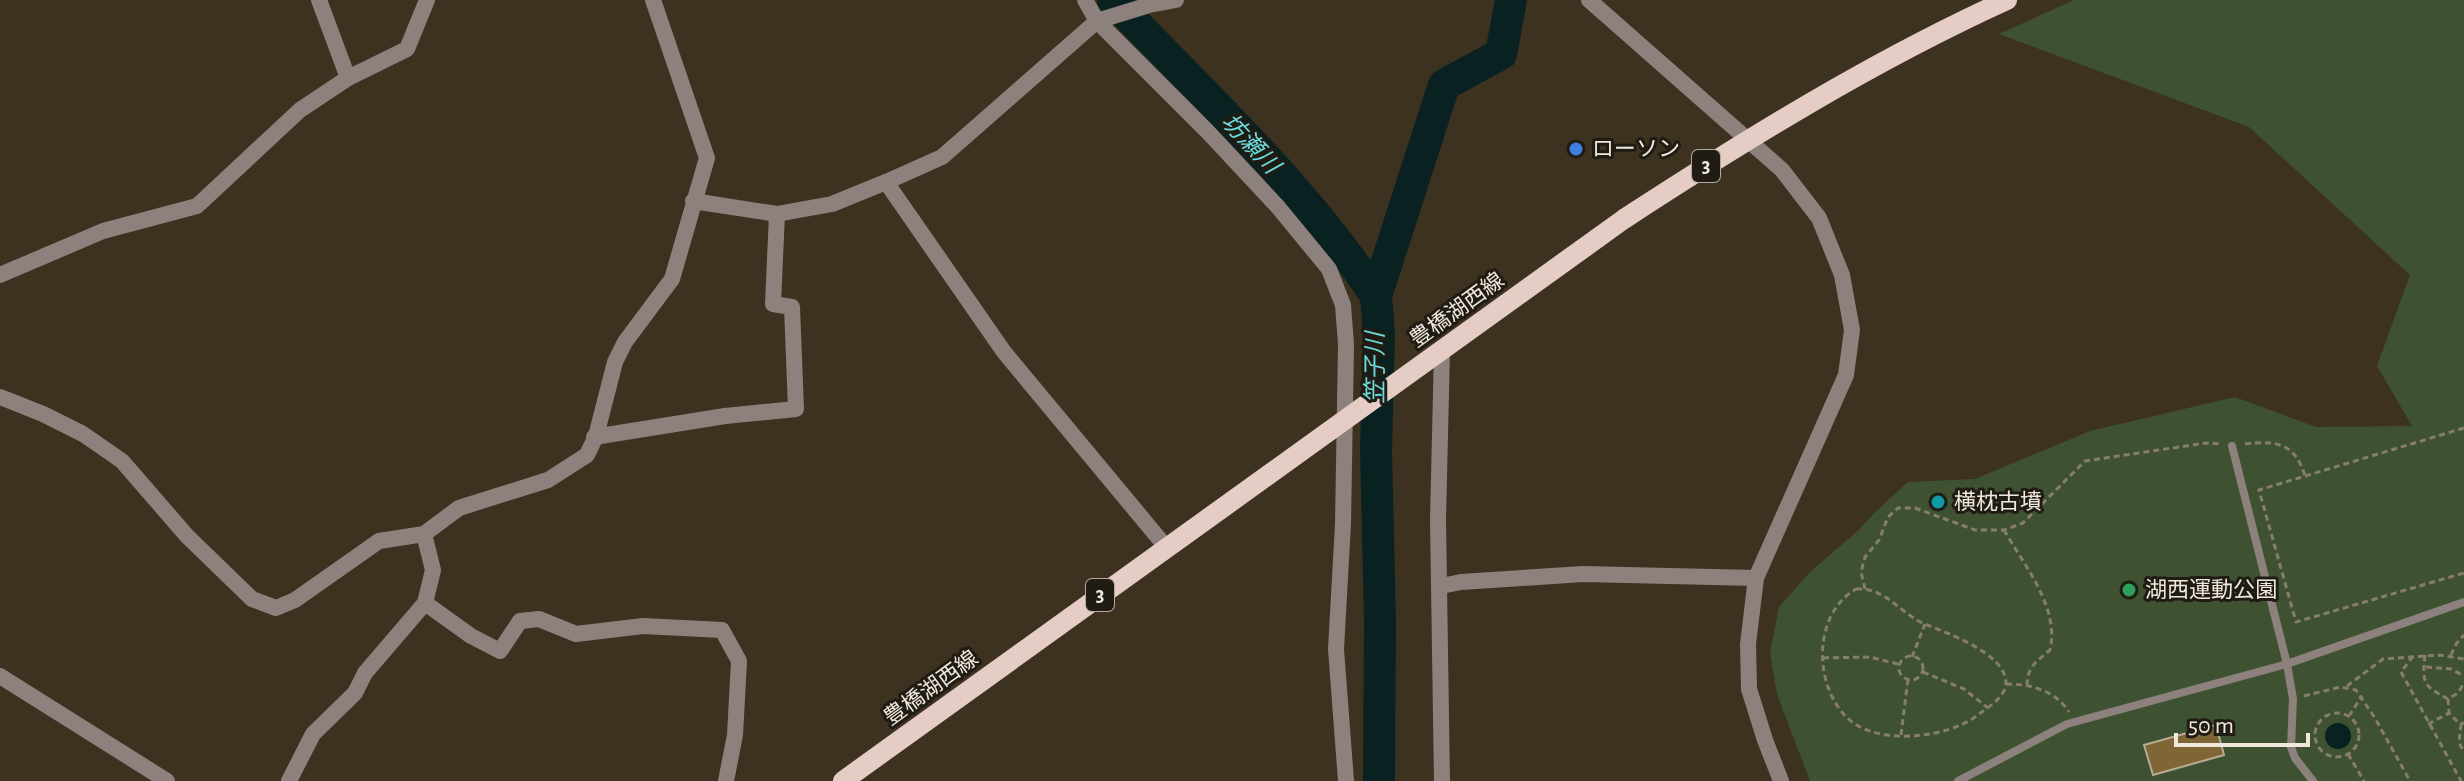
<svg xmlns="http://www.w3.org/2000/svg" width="2464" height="781" viewBox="0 0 2464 781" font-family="'Alegreya Sans','Noto Sans JP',sans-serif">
<rect width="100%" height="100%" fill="#3d3220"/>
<path fill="#3e5232" d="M2074,0H2464V781H1810L1777,694L1770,653L1779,607L1810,572L1860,529L1874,513L1908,482L1975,479L2090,431L2235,397L2316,427L2412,426L2377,366L2410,275L2249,127L1999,34Z"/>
<circle fill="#092121" cx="2338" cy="736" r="13"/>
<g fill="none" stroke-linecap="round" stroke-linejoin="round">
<g stroke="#092121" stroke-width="32">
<path d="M1113,0C1203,95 1304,186 1376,296"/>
<path d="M1379,781L1380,621L1376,450L1379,334L1376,296L1444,85L1501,54L1511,0"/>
</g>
</g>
<path fill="#806535" stroke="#b8ab95" stroke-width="2" d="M2216,725L2224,755L2153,775L2144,745Z"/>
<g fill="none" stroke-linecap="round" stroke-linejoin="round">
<g stroke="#877d6e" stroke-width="3" stroke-dasharray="6 4" stroke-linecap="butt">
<path d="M2464,428L2259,490L2296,622L2464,573"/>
<path d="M2245,444C2276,440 2295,443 2305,476"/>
<path d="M2004,530C2024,565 2060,608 2050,650C2037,661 2027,667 2027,685"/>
<path d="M1856,589C1886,587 1900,614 1925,624C1946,633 2006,653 2006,683C2006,696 1989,707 1979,714C1963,727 1943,732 1923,735C1900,738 1871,736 1852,722C1813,691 1811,615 1856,589Z"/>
<path d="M1865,589L1861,572L1865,557L1879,540L1888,517L1898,508H1915L1975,530H2004L2023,523L2085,461L2206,443L2221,444"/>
<path d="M2425,655C2422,684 2423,685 2448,699L2458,693L2464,683"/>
<path d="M2451,655L2456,644L2464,635"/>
<path d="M2413,656L2401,672L2461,781"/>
<circle cx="1911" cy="668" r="12"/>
<path d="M1912,657L1925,624"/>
<path d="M1823,658L1870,657L1898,664"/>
<path d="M2426,667L2451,669L2464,676"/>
<path d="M1923,672L1964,689L1988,708"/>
<path d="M2006,684C2030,684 2055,690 2069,712"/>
<path d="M2347,686L2383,659L2440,655L2464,659"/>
<path d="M2304,696L2340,687L2356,690L2375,718L2410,781"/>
<path d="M2448,699L2449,713L2460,724L2464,723"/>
<circle cx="2337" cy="735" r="22"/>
<path d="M2349,716L2362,696"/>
<path d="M2428,724L2449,713"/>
<path d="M2461,724L2459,743L2464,752"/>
<path d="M1901,735L1908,679"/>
<path d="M2348,754L2364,781"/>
</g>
<g stroke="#8d817d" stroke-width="8">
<path d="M1958,781L2067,724L2287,664L2232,446"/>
<path d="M2313,781L2295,758L2291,747L2293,699L2287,664L2464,602"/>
</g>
<g stroke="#8d817d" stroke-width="16">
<path d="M319,0L348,78"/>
<path d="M1085,0L1097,21L1207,131L1278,207L1329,269L1343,305L1346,344L1343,524L1336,649L1346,781"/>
<path d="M886,182L1004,352L1166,547"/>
<path d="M693,201L777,214L832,204L886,182L942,157L1097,21L1149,5L1176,0"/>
<path d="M0,275L103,231L197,206L300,110L348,78L407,49L427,0"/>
<path d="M1442,350L1438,520L1442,781"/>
<path d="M0,397L43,414L83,434L122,461L187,536L252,599L276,608L295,600L379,541L424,534L459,508L548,480L587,455L596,436L615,362L625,342L672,279L707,158L653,0"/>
<path d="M594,437L725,416L796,409L792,307L773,304L777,214"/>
<path d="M1441,586L1461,582L1583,574L1756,578"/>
<path d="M425,603L471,636L500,651L520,621L539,619L576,634L643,626L722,630L739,661L735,735L726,781"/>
<path d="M0,676L167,781"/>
<path d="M289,781L313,734L355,693L365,673L425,603L433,570L424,534"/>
</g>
<path stroke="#8d817d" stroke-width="16" d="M1589,0L1782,170L1819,218L1842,275L1852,330L1846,375L1756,578L1748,644L1749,689L1765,740L1781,781"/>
<path stroke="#e5cdc6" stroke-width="20" d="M843,781L1624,219C1747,139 1873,61 2007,0"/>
</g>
<circle fill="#3f7fe0" stroke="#201b13" stroke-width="3" cx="1576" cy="149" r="8"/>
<circle fill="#0f9aa8" stroke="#201b13" stroke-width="3" cx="1938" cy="502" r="8"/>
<circle fill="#2e9e5b" stroke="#201b13" stroke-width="3" cx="2129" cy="590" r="8"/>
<g text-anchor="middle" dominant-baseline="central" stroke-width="6" stroke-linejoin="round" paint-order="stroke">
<g fill="#201b13" stroke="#b1aaa0" stroke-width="2">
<rect x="1692" y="150" width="28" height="32" rx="6"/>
<rect x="1086" y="579" width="28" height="32" rx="6"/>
</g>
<g font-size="20" font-weight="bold" fill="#efe8dd">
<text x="1706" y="166">3</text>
<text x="1100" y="595">3</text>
</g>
<g font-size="22" fill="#efe8dd" stroke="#201b13" text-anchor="start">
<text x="1592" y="149">ローソン</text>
<text x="1954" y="502">横枕古墳</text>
<text x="2145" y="590">湖西運動公園</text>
</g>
<g font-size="22" fill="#efe8dd" stroke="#201b13">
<text transform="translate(1457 310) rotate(-36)">豊橋湖西線</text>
<text transform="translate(931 688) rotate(-36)">豊橋湖西線</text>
</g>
<g font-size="24" font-style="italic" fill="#69dcdd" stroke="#201b13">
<text transform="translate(1250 144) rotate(47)">坊瀬川</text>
<text transform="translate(1376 368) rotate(-90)">笠子川</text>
</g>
</g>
<path d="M2176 733v12h132v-12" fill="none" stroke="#efe8dd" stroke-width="4"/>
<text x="2188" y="733" font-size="24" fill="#efe8dd" stroke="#201b13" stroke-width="6" paint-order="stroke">50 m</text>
</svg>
